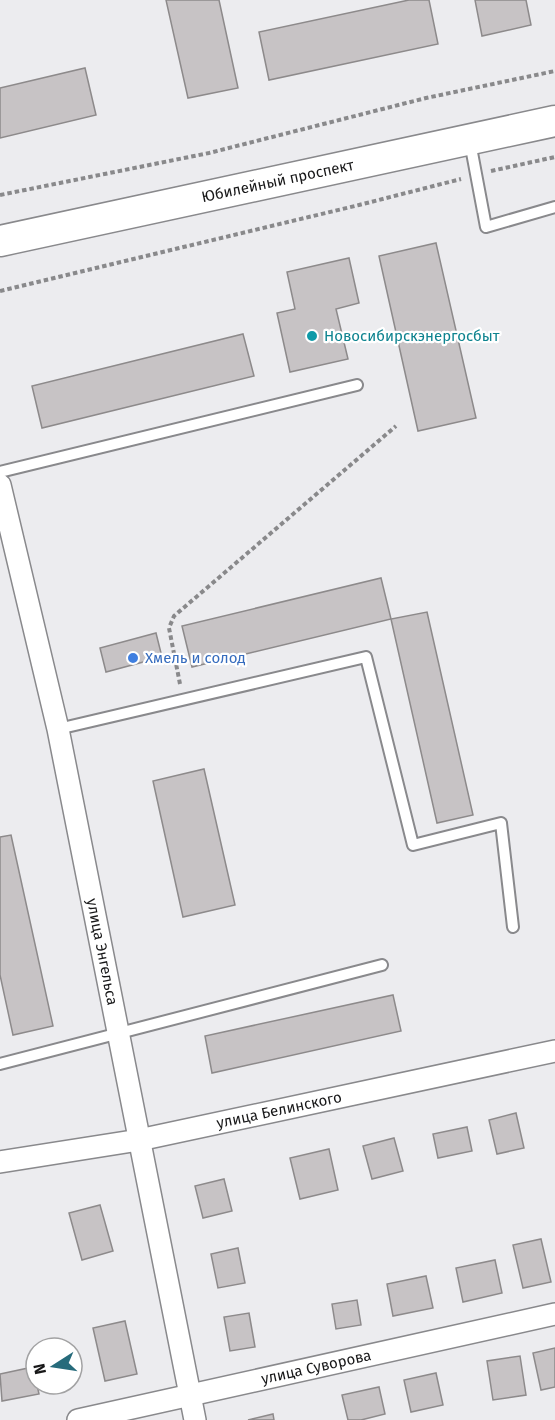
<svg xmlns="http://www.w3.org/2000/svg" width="555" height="1420" viewBox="0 0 555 1420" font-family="'Fira Sans',sans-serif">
<rect width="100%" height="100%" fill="#ececef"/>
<g fill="#c7c3c5" stroke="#8d8a8b" stroke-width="1.5">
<path d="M166,0H219L238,88L188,98Z"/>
<path d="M409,0H429L438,44L269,80L259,32Z"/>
<path d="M475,0H526L531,25L482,36Z"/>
<path d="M85,68L96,115L0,138V88Z"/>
<path d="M436,243L476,418L418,431L379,256Z"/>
<path d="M349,258L359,303L336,309L348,359L290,372L277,313L295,309L287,272Z"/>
<path d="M243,334L254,376L42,428L32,386Z"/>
<path d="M381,578L391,619L192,667L182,626Z"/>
<path d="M427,612L473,815L437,823L391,619Z"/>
<path d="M156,633L162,657L106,672L100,648Z"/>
<path d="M204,769L235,905L183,917L153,781Z"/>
<path d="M11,835L53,1026L13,1035L0,975V837Z"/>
<path d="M393,995L401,1031L212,1073L205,1036Z"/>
<path d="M516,1113L524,1148L497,1154L489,1120Z"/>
<path d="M467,1127L472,1151L438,1158L433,1134Z"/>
<path d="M394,1138L403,1171L372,1179L363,1146Z"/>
<path d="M329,1149L338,1190L300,1199L290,1158Z"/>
<path d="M224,1179L232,1211L203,1218L195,1186Z"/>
<path d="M100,1205L113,1251L82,1260L69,1213Z"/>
<path d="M541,1239L551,1282L523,1288L513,1245Z"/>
<path d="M238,1248L245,1283L218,1288L211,1254Z"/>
<path d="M495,1260L502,1293L463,1302L456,1268Z"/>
<path d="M426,1276L433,1308L393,1316L387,1284Z"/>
<path d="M357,1300L361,1325L336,1329L332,1304Z"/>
<path d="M249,1313L255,1347L230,1351L224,1317Z"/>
<path d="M125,1321L137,1374L105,1381L93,1328Z"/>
<path d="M555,1348V1387L541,1390L533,1353Z"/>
<path d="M520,1356L526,1395L493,1400L487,1361Z"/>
<path d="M33,1367L39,1394L2,1401L0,1374Z"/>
<path d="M436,1373L443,1405L411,1412L404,1380Z"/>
<path d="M379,1387L385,1414L361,1420H348L342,1395Z"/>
<path d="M273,1414L274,1420H248Z"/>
</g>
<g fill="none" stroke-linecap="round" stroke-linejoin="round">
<defs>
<g id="lane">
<path d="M470,142L486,227L555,207"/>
<path d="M0,472L357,385"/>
<path d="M58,729L366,657L413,845L501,823L513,927"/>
<path d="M0,1064L382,965"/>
</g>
<g id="street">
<path id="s1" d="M0,485L58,729L195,1420"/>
<path id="s2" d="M0,1162L139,1140L555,1051"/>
<path id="s3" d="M78,1420L555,1314"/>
</g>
<g id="secondary">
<path id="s4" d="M0,241L555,121"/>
</g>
</defs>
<use href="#lane" stroke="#89898c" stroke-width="14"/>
<use href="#street" stroke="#89898c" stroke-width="24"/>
<use href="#secondary" stroke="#89898c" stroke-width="33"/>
<g stroke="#89898b" stroke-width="4" stroke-dasharray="4.5 3" stroke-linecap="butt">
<path d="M491,171L555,157"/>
<path d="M0,195L209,153L426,98L555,71"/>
<path d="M0,291L359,205L461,179"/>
<path d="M180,684L169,628L174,616L396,426"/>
</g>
<use href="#lane" stroke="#fff" stroke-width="10"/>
<use href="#street" stroke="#fff" stroke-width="21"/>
<use href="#secondary" stroke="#fff" stroke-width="30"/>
</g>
<circle fill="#0f9aa8" stroke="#fff" stroke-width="2" cx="312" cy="336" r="6"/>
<circle fill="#3f7fe0" stroke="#fff" stroke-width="2" cx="133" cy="658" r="6"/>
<g text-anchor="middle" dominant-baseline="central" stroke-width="4.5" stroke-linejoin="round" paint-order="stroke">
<g font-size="15" fill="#171718" stroke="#fff">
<text stroke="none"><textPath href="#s4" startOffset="284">Юбилейный проспект</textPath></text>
<text stroke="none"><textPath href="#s1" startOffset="478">улица Энгельса</textPath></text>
<text stroke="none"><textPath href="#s2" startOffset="284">улица Белинского</textPath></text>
<text stroke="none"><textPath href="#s3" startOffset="244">улица Суворова</textPath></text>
</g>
<g font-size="15" fill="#0d838f" stroke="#fff" text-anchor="start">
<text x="324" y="336">Новосибирскэнергосбыт</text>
</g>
<g font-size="15" fill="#366cbe" stroke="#fff" text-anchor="start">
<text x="145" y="658">Хмель и солод</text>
</g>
</g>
<g transform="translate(54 1366) rotate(258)"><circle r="28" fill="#ffffff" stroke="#a2a2a3" stroke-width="1.5"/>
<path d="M0-4.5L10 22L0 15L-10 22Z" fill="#266b7b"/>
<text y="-9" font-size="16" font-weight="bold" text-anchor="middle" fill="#171718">N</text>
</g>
</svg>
